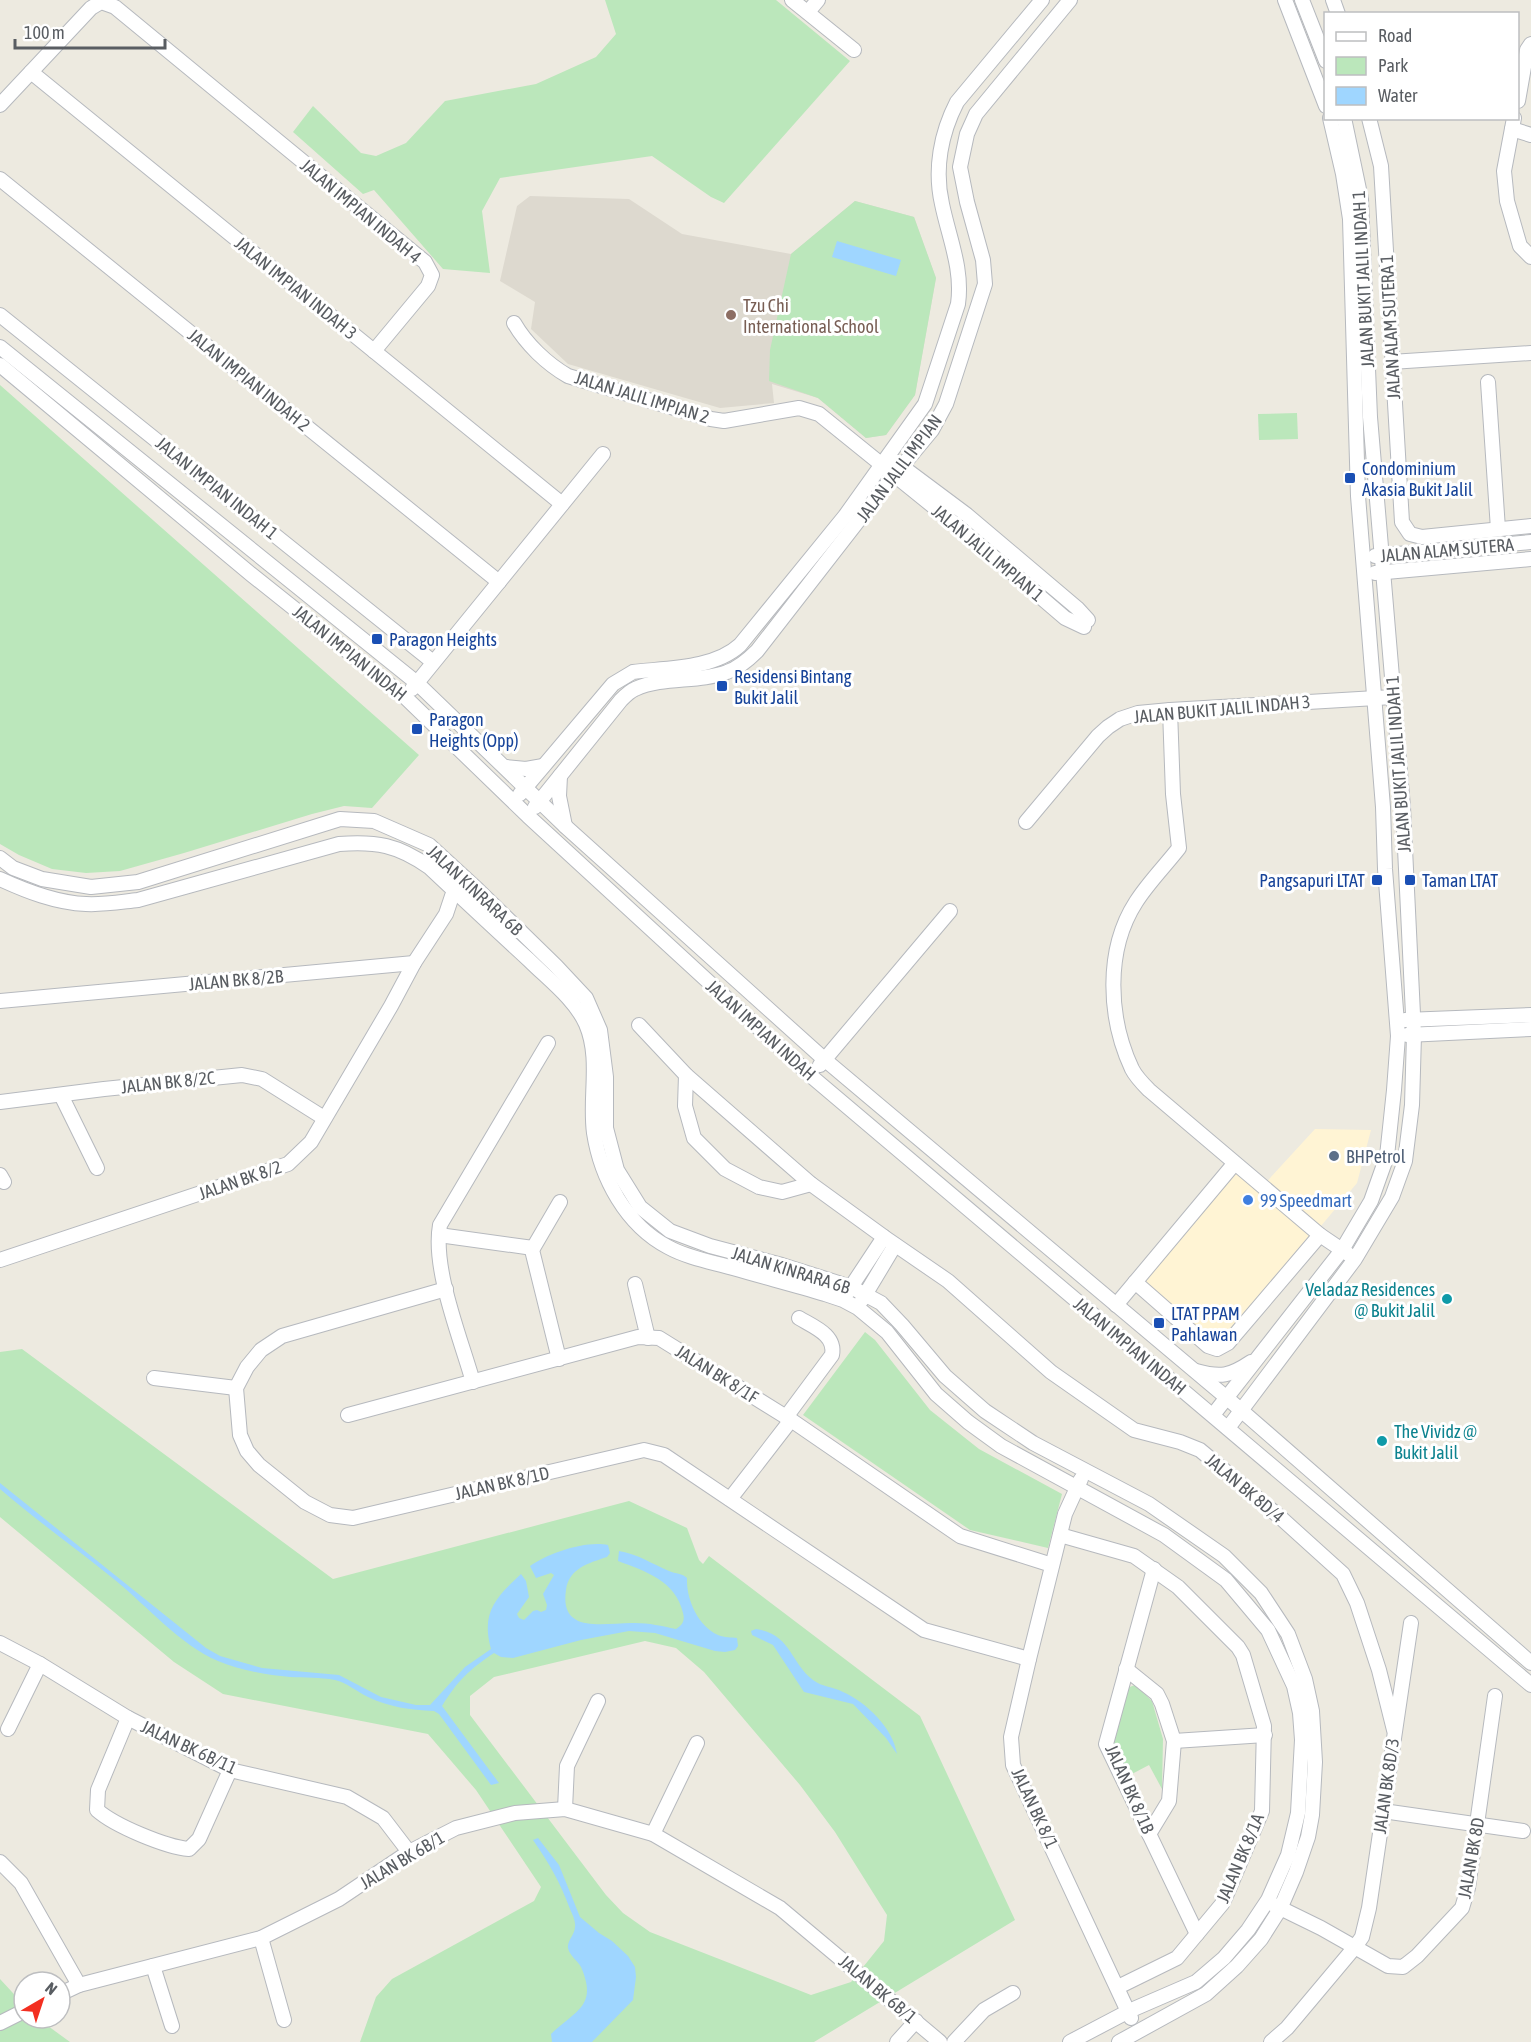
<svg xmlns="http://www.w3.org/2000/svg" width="1531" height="2042" viewBox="0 0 1531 2042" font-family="'Asap Condensed',sans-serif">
<rect width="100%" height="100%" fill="#edeae0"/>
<path fill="#fff4d4" d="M1315,1129L1371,1130L1357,1183L1227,1338L1217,1344L1209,1341L1140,1282L1235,1169L1260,1189Z"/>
<path fill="#ddd9cf" d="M530,196L629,199L682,234L791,254L855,201L914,217L936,278L915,395L886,435L866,438L818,398L772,384L774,403L720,408L568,364L531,329L535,302L500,281L517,206Z"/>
<g fill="#bbe7bb" fill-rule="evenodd">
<path d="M605,0H776L850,61L724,203L711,197L652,156L500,178L482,211L490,273L443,269L374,190L363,194L293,132L313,106L361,153L376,156L406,143L445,101L536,84L596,57L616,34Z"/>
<path d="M855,201L914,217L936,278L915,395L886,435L866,438L818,398L769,381L770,350L791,254Z"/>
<path d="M0,385L419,755L372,808L344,806L312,814L184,853L120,871L86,873L52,869L19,855L0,844Z"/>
<path d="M1297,413L1298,439L1259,440L1258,414Z"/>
<path d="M865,1332L875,1340L930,1410L979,1449L1062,1494L1048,1548L970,1530L803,1415Z"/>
<path d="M22,1349L333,1579L629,1501L687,1528L699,1560L703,1564L709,1556L920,1716L1015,1920L814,2042H360L376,1997L392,1979L534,1901L541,1887L476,1790L428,1734L223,1694L174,1662L0,1517V1352ZM645,1641L676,1648L704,1672L800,1785L835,1832L887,1915L884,1941L851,1982L811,1995L650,1932L623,1913L606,1895L470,1715V1696L494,1677Z"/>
<path d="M1135,1685L1152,1701L1163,1739L1162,1789L1149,1765L1130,1775L1111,1741L1127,1688Z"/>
<path d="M0,1979L24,2005V2018H37L70,2042H0Z"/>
</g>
<g fill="#9fd6ff">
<path d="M837,241L901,260L896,276L832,257Z"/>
<path d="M0,1483L206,1648L220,1656L262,1668L339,1675L381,1697L416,1705H430L465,1667L491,1649C481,1613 495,1598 521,1574L526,1581L529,1597L517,1614L519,1618L524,1620L533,1611L537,1610L541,1612L546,1610L547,1605L543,1594L554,1575L551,1573L536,1578L530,1566C548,1553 586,1540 608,1545L610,1553L607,1557C589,1563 569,1568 566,1590C559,1636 607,1622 635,1623C649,1623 662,1626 676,1629C683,1625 685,1620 683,1613C676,1581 645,1571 618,1561L619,1551C638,1554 652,1564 669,1571C676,1574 682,1573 687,1578C686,1599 698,1626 718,1635C725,1638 731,1637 737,1638L738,1646L735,1650L725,1652L715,1651L655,1633L629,1631L581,1640L513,1658L501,1657L494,1653C469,1670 458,1680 442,1706L499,1783L491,1785L439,1714L434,1711C410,1710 389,1707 368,1697C356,1691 347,1683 335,1680C320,1677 305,1678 290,1677C266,1675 240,1670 218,1661C180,1645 147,1606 115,1580C77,1549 37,1521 0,1489Z"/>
<path d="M756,1629C791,1634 790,1662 813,1680C822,1687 834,1687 843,1692C866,1702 893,1728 897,1754L886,1738L853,1704L804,1692L773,1645L752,1635L751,1631Z"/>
<path d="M538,1838L559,1865L580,1917L599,1933L612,1941L628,1956L635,1967L636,1977L633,2000L592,2042H552L551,2034C576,2010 598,2006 581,1967C578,1961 569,1955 568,1948C567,1941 575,1934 575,1927C576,1921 572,1914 570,1909C560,1882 549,1863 533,1840Z"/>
</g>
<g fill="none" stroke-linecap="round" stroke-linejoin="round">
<defs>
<g id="minor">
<path d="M792,0L854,50"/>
<path d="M1285,0L1326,106"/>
<path d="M1302,0L1326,61"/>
<path d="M1333,0L1338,14"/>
<path d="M808,12L818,0"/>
<path d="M31,72L562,504"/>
<path d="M1518,101L1527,50L1531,44"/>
<path d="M0,105L91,8L101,2L115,7L425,262L432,275L428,286L374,351"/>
<path d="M1369,118L1381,166L1402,522L1410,534L1422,537L1531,526"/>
<path d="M1514,118L1504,171L1507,201L1520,246L1531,257"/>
<path d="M1512,129L1531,135"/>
<path d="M0,179L499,582"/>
<path d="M0,315L433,662"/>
<path d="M514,323C526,344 547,364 568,376L711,419L724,421L799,408L819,414L960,528L1065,618L1084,627"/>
<path d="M0,347L417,683L565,826L824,1059L1227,1398L1531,1663"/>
<path d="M1391,362L1531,353"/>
<path d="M0,365L252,575L405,697L528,816L811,1076L1531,1685"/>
<path d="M1488,382L1498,529"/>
<path d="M896,462L967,515L1077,608L1088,620"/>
<path d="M1375,556L1531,542"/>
<path d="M1375,573L1531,559"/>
<path d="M412,689L603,454"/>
<path d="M1170,710L1173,794L1179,848C1165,866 1148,883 1136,902C1105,950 1108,1018 1132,1069C1136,1077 1143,1084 1149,1090L1320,1235L1348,1254"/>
<path d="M506,767L526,769L543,766"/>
<path d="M560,776L559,796L565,826"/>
<path d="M520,794L613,684L633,672C667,668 714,669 740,645L845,516L925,404L958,304C963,269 949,238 942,204C934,169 941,133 957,102L1042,0"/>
<path d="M535,807L621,700C625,696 630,691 635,689C664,676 698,683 727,672C739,668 748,660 757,651L879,494L932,430L946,404L985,284L983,260L967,202L960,167L967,134L976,114L1070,0"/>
<path d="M1026,822L1098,736L1108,727L1120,719L1138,713L1170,710L1393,697"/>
<path d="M0,858L13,868L42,879L91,887L138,882L340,819L374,821L429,845L478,890L556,966L586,998L600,1030L606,1077V1128L617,1170L640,1207L670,1231L710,1246L782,1265L851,1287L881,1303L902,1325L945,1376L985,1411L1033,1443L1149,1504L1224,1556L1261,1593L1288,1634L1305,1679L1312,1711L1315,1762L1312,1815L1308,1837L1296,1872L1280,1909L1261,1939L1237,1966L1206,1994L1119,2042"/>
<path d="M0,879C26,891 56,903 86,904C103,905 120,902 138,900L339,844C376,841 398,845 429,867C462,898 495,929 529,960C548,979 575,999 586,1024C601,1059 589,1097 594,1133C601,1178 626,1225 668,1247C688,1258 712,1262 733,1268C764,1277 795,1285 825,1294L843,1300L858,1308L887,1332L936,1394L968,1422L1001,1446L1164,1535L1226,1580L1268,1630L1294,1686L1300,1713L1302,1740L1298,1813L1288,1855L1268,1900L1248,1930L1224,1958L1196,1982L1129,2011L1070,2042"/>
<path d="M0,1001L414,963"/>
<path d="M1405,1020L1531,1015"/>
<path d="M639,1025L686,1075L811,1184L884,1237L948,1281L1051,1372L1134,1430L1180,1442L1200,1450L1281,1518L1343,1574L1357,1603L1379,1670L1394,1730"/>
<path d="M1407,1035L1531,1029"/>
<path d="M820,1065L950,911"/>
<path d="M686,1075L685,1106L694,1138L725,1169L759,1187L782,1192L811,1184"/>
<path d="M61,1095L97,1168"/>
<path d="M0,1102L104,1089L242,1075L262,1079L324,1118"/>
<path d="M0,1175L4,1182"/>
<path d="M439,1235L533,1248"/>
<path d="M0,1260L288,1164L311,1142L391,1006L414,963L446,914L452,896L461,885"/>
<path d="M1135,1282L1208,1346L1217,1349L1228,1343L1320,1235"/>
<path d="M635,1284L648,1338"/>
<path d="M446,1289L282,1336L261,1350L247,1367L236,1388L240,1435L247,1451L259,1465L305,1502L330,1515L353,1518L644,1450L664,1455L924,1630L1029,1659"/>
<path d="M847,1293L884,1237"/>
<path d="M862,1300L895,1245"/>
<path d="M1116,1305L1234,1164"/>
<path d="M559,1359L532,1250L560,1202"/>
<path d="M1196,1371C1221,1378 1230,1376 1251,1362"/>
<path d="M154,1378L236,1388"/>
<path d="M473,1382C461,1339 432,1269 440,1225L548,1043"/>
<path d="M348,1415L638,1337L659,1338L791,1420L960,1536L1052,1565"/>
<path d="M1213,1415L1342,1250L1371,1201L1387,1156L1394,1090L1398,1036L1385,869L1383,807L1358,496L1350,219L1343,174L1330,118"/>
<path d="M786,1417L832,1355C836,1335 814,1327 799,1318"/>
<path d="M1228,1428L1355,1259L1392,1197L1405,1161L1412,1105L1414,1035L1403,807L1370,417L1361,199L1344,118"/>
<path d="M1081,1479L1065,1514L1029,1659L1011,1737L1013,1765L1131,2018"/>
<path d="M730,1499L791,1420"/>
<path d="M1060,1535L1134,1556L1178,1587L1238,1647L1243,1655L1264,1726L1262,1811L1226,1896L1222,1904L1177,1958L1118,1987"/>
<path d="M1154,1569L1106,1744L1197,1934"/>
<path d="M0,1643L40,1664L128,1718L230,1770L347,1797L383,1818L409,1852"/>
<path d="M1126,1669L1157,1694L1162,1704L1174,1741L1169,1801L1149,1834"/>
<path d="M128,1718L98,1790L97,1810C115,1826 166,1847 189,1849L199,1839L230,1770"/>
<path d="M8,1729L40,1664"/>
<path d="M1174,1741L1265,1735"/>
<path d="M565,1809L567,1766L598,1701"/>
<path d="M1383,1811L1523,1831"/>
<path d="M653,1834L697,1743"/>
<path d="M0,1862L21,1883L79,1985"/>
<path d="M1274,1905L1321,1928L1388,1966L1403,1967L1417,1956L1462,1908L1468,1888L1495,1696"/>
<path d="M261,1938L284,2020"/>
<path d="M153,1966L172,2026"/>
<path d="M60,1994L79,1985L261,1938L339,1899L409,1852L456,1828L515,1813L565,1809L653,1834L780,1908L940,2042"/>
<path d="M0,2023L24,2011"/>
<path d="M897,2042L916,2021"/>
<path d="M954,2042L984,2010L1013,1993"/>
<path d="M1271,2042L1287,2028L1355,1947L1362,1937L1369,1908L1411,1623"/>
</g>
</defs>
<use href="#minor" stroke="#b6b9be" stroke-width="16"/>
<use href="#minor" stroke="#fff" stroke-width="14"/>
</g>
<circle fill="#8d6e63" stroke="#fff" stroke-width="2" cx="731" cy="315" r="6"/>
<g fill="#1a4fb4" stroke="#fff" stroke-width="2">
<rect x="1344" y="472" width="12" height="12" rx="3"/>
<rect x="371" y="633" width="12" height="12" rx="3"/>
<rect x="716" y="680" width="12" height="12" rx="3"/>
<rect x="411" y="723" width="12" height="12" rx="3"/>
<rect x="1371" y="874" width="12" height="12" rx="3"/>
<rect x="1404" y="874" width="12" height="12" rx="3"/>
<rect x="1153" y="1317" width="12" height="12" rx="3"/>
</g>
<circle fill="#5c6f8a" stroke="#fff" stroke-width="2" cx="1334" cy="1156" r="6"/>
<circle fill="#3f7fe0" stroke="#fff" stroke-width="2" cx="1248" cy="1200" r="6"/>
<g fill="#0f9aa8" stroke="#fff" stroke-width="2">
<circle cx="1447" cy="1299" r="6"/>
<circle cx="1382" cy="1441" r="6"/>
</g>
<g text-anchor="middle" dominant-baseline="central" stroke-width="6" stroke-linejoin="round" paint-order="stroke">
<g font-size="18" fill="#595d62" stroke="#fff">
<text transform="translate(361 211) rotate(40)">JALAN IMPIAN INDAH 4</text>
<text transform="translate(1363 279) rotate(-93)">JALAN BUKIT JALIL INDAH 1</text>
<text transform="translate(296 288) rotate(39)">JALAN IMPIAN INDAH 3</text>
<text transform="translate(1390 327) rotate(-93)">JALAN ALAM SUTERA 1</text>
<text transform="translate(249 380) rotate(39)">JALAN IMPIAN INDAH 2</text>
<text transform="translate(642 397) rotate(17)">JALAN JALIL IMPIAN 2</text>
<text transform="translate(899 468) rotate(-53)">JALAN JALIL IMPIAN</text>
<text transform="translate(217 488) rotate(39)">JALAN IMPIAN INDAH 1</text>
<text transform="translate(1447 550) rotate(-5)">JALAN ALAM SUTERA</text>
<text transform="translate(988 553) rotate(40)">JALAN JALIL IMPIAN 1</text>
<text transform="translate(350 653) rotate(39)">JALAN IMPIAN INDAH</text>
<text transform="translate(1222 709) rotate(-5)">JALAN BUKIT JALIL INDAH 3</text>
<text transform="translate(1398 764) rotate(-94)">JALAN BUKIT JALIL INDAH 1</text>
<text transform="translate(475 890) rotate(43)">JALAN KINRARA 6B</text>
<text transform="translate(236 980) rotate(-5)">JALAN BK 8/2B</text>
<text transform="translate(761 1030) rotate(42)">JALAN IMPIAN INDAH</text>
<text transform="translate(168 1082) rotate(-6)">JALAN BK 8/2C</text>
<text transform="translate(240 1180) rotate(-19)">JALAN BK 8/2</text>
<text transform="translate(791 1270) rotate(17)">JALAN KINRARA 6B</text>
<text transform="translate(1130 1346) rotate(40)">JALAN IMPIAN INDAH</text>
<text transform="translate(717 1374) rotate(32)">JALAN BK 8/1F</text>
<text transform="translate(502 1483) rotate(-13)">JALAN BK 8/1D</text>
<text transform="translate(1245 1488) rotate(40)">JALAN BK 8D/4</text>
<text transform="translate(189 1747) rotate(25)">JALAN BK 6B/11</text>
<text transform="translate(1386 1786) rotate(-82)">JALAN BK 8D/3</text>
<text transform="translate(1130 1789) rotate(66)">JALAN BK 8/1B</text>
<text transform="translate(1035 1808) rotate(65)">JALAN BK 8/1</text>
<text transform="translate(1240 1858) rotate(-67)">JALAN BK 8/1A</text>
<text transform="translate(1471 1858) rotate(-80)">JALAN BK 8D</text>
<text transform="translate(402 1860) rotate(-31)">JALAN BK 6B/1</text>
<text transform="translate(878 1989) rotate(40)">JALAN BK 6B/1</text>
</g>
<g font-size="18" fill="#785e54" stroke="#fff" text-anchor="start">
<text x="743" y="305">Tzu Chi<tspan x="743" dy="21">International School</tspan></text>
</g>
<g font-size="18" fill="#164399" stroke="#fff" text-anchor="start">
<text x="1362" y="468">Condominium<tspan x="1362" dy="21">Akasia Bukit Jalil</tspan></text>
<text x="389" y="639">Paragon Heights</text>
<text x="734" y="676">Residensi Bintang<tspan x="734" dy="21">Bukit Jalil</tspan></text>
<text x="429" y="719">Paragon<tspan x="429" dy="21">Heights (Opp)</tspan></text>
<text x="1365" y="880" text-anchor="end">Pangsapuri LTAT</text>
<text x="1422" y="880">Taman LTAT</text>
<text x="1171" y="1313">LTAT PPAM<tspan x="1171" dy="21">Pahlawan</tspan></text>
</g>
<g font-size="18" fill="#4e5e75" stroke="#fff" text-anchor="start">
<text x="1346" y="1156">BHPetrol</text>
</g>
<g font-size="18" fill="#366cbe" stroke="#fff" text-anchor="start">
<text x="1260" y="1200">99 Speedmart</text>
</g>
<g font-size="18" fill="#0d838f" stroke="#fff" text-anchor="end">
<text x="1435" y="1289">Veladaz Residences<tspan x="1435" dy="21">@ Bukit Jalil</tspan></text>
<text x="1394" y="1431" text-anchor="start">The Vividz @<tspan x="1394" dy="21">Bukit Jalil</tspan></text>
</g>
</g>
<rect x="1324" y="12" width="195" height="108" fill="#ffffff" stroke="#bdbec0" stroke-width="1.5"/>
<rect x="1336" y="32" width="30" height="9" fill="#ffffff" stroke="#bdbec0" stroke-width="1.5"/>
<text x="1378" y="42" font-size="18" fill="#595d62">Road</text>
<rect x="1336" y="57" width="30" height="18" fill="#bbe7bb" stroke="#bdbec0" stroke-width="1.5"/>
<text x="1378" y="72" font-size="18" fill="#595d62">Park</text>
<rect x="1336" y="87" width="30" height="18" fill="#9fd6ff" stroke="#bdbec0" stroke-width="1.5"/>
<text x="1378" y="102" font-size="18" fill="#595d62">Water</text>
<g transform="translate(42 2000) rotate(39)"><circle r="28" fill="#ffffff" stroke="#bdbec0" stroke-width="1.5"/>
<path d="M0-4.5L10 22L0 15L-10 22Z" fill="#f32f21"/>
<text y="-9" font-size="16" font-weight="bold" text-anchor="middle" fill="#595d62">N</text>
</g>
<path d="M15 39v9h150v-9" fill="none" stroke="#595d62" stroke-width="3"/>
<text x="24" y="39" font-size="18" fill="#595d62" stroke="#ffffff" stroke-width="4.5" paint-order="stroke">100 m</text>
</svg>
